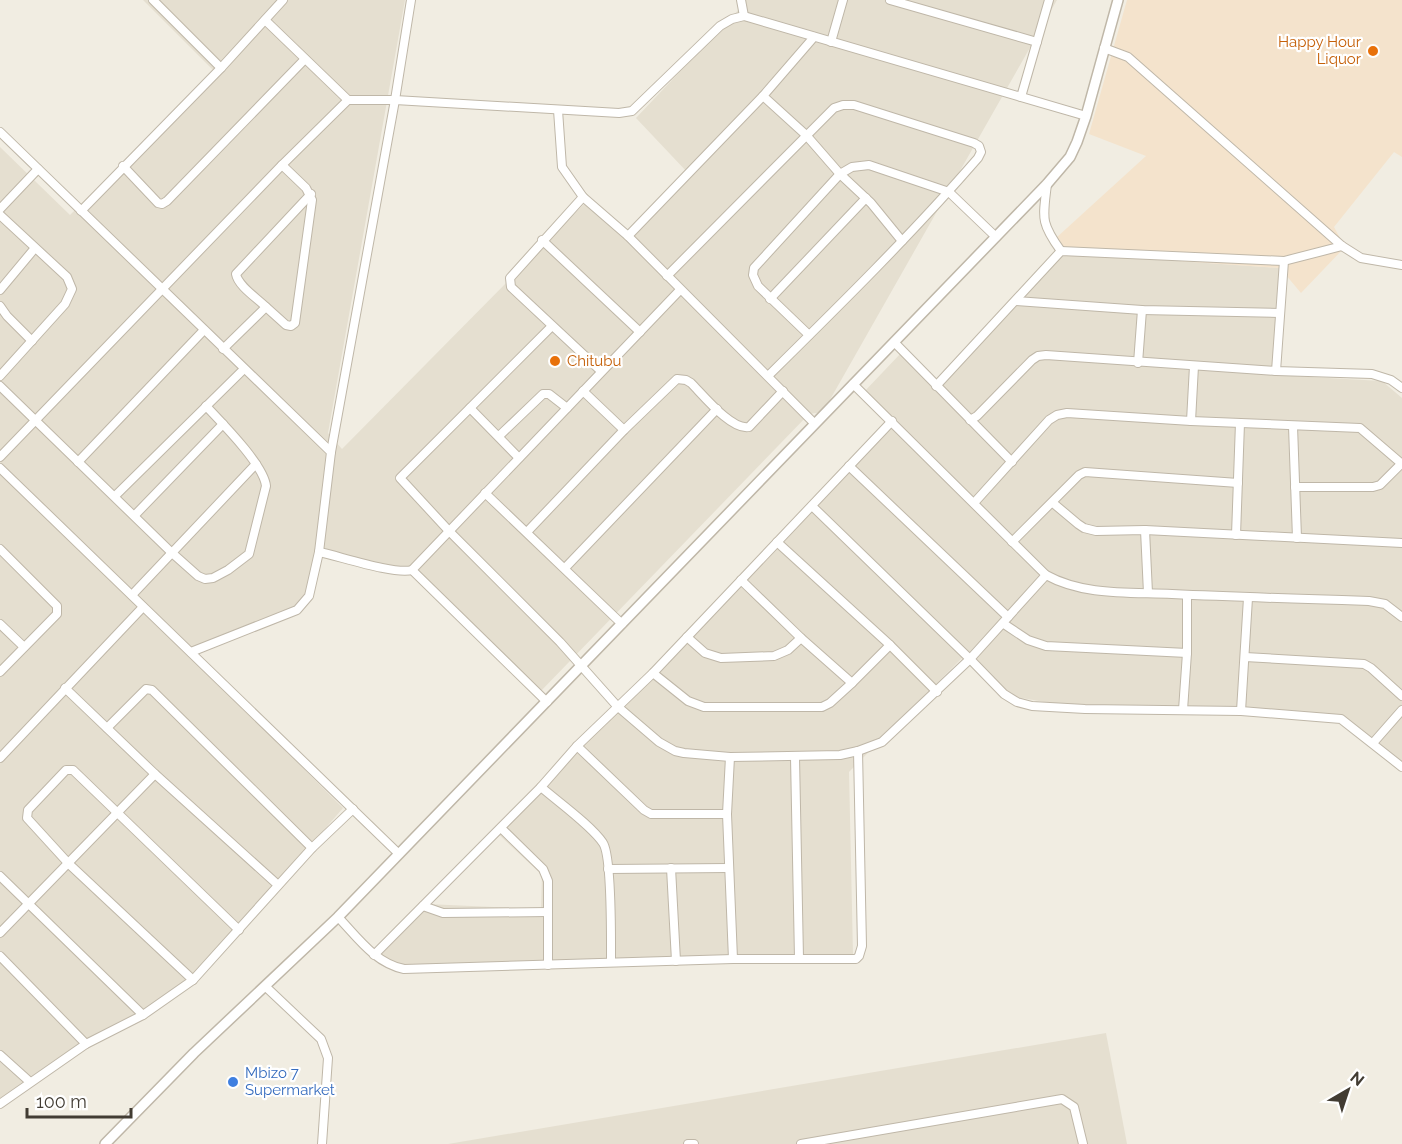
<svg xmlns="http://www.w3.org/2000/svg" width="1402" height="1144" viewBox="0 0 1402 1144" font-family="Raleway,sans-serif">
<rect width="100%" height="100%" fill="#f1ede2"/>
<g fill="#e5dfd0">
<path d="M143,0H405L328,433L342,449L585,203L626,237L688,173L636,118L742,6L741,0H1057L823,412L809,414L539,693L414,574L316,546L303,606L184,650L343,808L186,989L0,1100V147L70,215L215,72Z"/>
<path d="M1062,253L1280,268L1274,375L1382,381L1402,398V765L1347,718L1085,709L1004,695L963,657L849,772L853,955L394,966L377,953L427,904L541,909L542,875L496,832L891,424L863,393L902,352L938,381Z"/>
<path d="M1106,1033L1127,1144H448Z"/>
</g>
<path fill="#f4e3cc" d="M1127,0H1402V157L1394,152L1334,227L1345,247L1301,293L1280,268L1062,253L1056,238L1146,156L1089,134Z"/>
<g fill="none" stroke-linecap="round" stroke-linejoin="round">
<defs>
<g id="minor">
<path d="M153,0L221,68"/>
<path d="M741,0L744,16"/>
<path d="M890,0L1037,42"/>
<path d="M265,20L348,100"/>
<path d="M831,42L843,0"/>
<path d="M1104,48L1128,57L1342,246L1361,258L1402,265"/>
<path d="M763,96L806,135L840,174L871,203L902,241"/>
<path d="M1021,97L1049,0"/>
<path d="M558,110L562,167L583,197L628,236L814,423"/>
<path d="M0,132L331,452L319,552L309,596L297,610L191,652"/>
<path d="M123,166L158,203L162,204L167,201L305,59"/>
<path d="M1047,184C1043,218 1040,222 1061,251"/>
<path d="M583,197L510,278L511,287L601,371"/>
<path d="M0,209L38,169"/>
<path d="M81,211L221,68L283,0"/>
<path d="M0,215L67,277L72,289L65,304L0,376"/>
<path d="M628,236L763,96L814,37"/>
<path d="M542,240L640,332"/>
<path d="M667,276L834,108L843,105H854L974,143L979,146L981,152L978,158C912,234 840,305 768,376"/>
<path d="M0,290L35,248"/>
<path d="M770,299L866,198"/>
<path d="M1016,301L1142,310L1280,313"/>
<path d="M0,306L7,316L32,341"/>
<path d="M266,307C257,298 238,286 236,274L311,194"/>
<path d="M552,326L400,478L449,531L560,642L617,706L659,742L675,751L684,753L730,757L840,755L858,751L882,742L970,659L1046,575"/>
<path d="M809,335L758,286L753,275L754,268L840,174L852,167L869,165L949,192L996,237"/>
<path d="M894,342L1012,462"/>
<path d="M223,349L266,307L286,325L291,326L295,323L312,200L306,188L282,165"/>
<path d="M1138,363L1142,310"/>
<path d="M1276,371L1284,261"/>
<path d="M853,384L1046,575C1084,596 1130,592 1172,594C1237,597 1303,599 1369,601L1385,604L1402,617"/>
<path d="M0,386L171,552L198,576L205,579L213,578L228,570L249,554L266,486C264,465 221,422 206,406"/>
<path d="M936,386L1061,251L1284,261L1342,246"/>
<path d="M583,391L624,430"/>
<path d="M470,408L519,458"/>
<path d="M970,420L977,416L1032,360L1038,356L1046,355L1276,371L1372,374L1391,380L1402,388"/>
<path d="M1191,421L1194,366"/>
<path d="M1293,426L1297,538"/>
<path d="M499,436L543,394H549L567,408"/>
<path d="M331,452L395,100L411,0"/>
<path d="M0,457L282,165L348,100H395L619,113L632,111L720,26L732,19L744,16L1086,116"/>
<path d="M78,462L204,330"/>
<path d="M849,466L1008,617"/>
<path d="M0,468L399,854"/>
<path d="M1295,487H1373L1380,485L1401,464"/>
<path d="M485,493L622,624"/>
<path d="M115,496L244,369"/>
<path d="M974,503L1049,420L1057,415L1067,413L1191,421L1360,428L1402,464"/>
<path d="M1053,503L1078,524L1084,528L1096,531L1145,530L1402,543"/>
<path d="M812,506L970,659L1004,694L1017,702L1032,706L1085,709L1241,711L1341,719L1402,767"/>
<path d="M135,515L223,424"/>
<path d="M1145,530L1148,593"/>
<path d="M527,532L624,430L677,379L686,380L691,383C703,395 732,431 749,427L783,391"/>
<path d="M1236,535L1240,423"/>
<path d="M777,542L890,645L937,692"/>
<path d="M1012,542L1079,475L1085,472L1238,483"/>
<path d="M0,549L57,606V614L0,672"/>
<path d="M319,552C339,556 395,575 412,570L680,290"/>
<path d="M565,568L717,409"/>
<path d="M412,570L547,702"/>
<path d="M741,580L801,638L852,683L890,645"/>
<path d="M132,595L256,464"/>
<path d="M0,624L24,647"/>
<path d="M1004,624L1028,640L1046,646L1187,653"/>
<path d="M687,637L705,653L721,658L774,656L788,650L801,638"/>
<path d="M1245,657L1364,664L1371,668L1402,696"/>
<path d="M653,673L688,701L704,707H822L830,703L852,683"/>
<path d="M65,688L155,774L278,885"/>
<path d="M1183,710L1187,653V595"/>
<path d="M1241,711L1248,598"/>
<path d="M107,728L146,689L152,690L312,848"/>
<path d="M1373,743L1402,710"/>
<path d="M577,746L644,810L651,814H727"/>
<path d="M730,757L727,814L733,959"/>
<path d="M795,757L799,958"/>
<path d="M0,758L143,607"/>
<path d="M541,787C557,801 592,826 603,843C612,856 611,941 611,962"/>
<path d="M501,828L543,869L548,881V965"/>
<path d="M671,868L676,961"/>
<path d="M608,869L729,868"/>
<path d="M0,876L143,1015"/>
<path d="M423,906L443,913L548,912"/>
<path d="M338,917C358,938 375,963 404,969L733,959H856L859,956L862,946L858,751"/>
<path d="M0,933L155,774"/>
<path d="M374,955L541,787L577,746L653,673L892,421"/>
<path d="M0,956L86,1044"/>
<path d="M193,980L69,864L27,818L28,810L66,770H73L239,930"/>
<path d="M266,987L321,1039L328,1058L322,1144"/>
<path d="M0,1055L30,1082"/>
<path d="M0,1104L86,1044L143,1015L193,980L312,848L353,809"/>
<path d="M688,1144H694"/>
<path d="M801,1144L1062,1099L1074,1107L1083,1144"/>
</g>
<path id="tertiary" d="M105,1144L194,1053L338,917L1047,184L1070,157L1077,142L1086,116L1118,0"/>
</defs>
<use href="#minor" stroke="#bfb7a8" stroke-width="10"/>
<use href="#tertiary" stroke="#bfb7a8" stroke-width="12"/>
<use href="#minor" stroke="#fff" stroke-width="8"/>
<use href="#tertiary" stroke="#fff" stroke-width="9"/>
</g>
<g fill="#e8710a" stroke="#fff" stroke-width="2">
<circle cx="1373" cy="51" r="6"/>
<circle cx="555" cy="361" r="6"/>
</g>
<circle fill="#3f7fe0" stroke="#fff" stroke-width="2" cx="233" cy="1082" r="6"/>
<g text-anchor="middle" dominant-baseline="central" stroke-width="4.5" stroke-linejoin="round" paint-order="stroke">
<g font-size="15" fill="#c56008" stroke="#fff" text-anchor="end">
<text x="1361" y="42">Happy Hour<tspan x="1361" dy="17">Liquor</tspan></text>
<text x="567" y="361" text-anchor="start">Chitubu</text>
</g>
<g font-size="15" fill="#366cbe" stroke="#fff" text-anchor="start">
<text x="245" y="1073">Mbizo 7<tspan x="245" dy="17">Supermarket</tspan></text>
</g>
</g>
<g transform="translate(1348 1090) rotate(39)" stroke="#ffffff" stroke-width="4.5" paint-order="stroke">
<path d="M0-4.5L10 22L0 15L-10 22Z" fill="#423c33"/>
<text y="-9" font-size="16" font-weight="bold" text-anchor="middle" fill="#423c33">N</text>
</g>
<path d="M27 1108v9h104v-9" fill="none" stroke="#423c33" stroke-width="3"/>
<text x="36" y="1108" font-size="18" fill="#423c33" stroke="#ffffff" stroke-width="4.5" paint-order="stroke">100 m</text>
</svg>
